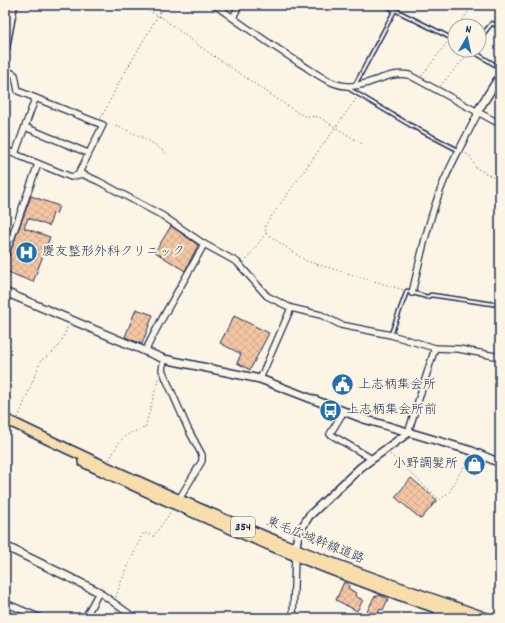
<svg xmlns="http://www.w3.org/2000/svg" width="505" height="623" viewBox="0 0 505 623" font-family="Dekko,'Klee One',sans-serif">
<defs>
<pattern id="building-cross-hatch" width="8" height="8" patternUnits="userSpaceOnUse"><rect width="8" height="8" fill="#f4c6a3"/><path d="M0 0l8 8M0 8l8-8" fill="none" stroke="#d1aa8f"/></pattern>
</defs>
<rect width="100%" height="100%" fill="#fcf5e5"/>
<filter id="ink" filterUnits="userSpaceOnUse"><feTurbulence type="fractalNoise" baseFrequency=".025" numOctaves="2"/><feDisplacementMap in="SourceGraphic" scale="8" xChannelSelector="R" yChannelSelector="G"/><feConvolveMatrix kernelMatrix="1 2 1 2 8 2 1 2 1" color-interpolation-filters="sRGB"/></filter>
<g filter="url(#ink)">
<g fill="url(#building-cross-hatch)" stroke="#1b2f5e">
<path d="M31,196L59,206L56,214L53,213L49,226L28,218L24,228L50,237L33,282L5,271V266Z"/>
<path d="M171,226L198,245L185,271L155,252Z"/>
<path d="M136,309L153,315L142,344L125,337Z"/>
<path d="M234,316L269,333L250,370L237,363L241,354L220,343Z"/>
<path d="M339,380L349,382L347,390L337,387Z"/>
<path d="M471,460L477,463L479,460L483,462L477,473L473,472L475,468L467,465Z"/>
<path d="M411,478L437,500L421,519L395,497Z"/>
<path d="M344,582L349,585L348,588L356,593L355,596L363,600L357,611L336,600Z"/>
<path d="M380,595L388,599L383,610L380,609L376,618L365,616L374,597Z"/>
</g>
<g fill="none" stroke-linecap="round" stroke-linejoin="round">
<defs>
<g id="service">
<path d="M385,5L455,40"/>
<path d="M479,39L492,23L500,28"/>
<path d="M471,50L500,68"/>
<path d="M355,85L395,10"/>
<path d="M349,87L351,90L410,125L458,150"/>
<path d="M391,334L407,291L427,297L431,295L500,305"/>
</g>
<g id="minor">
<path d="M215,5C242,25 270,44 298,62C313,71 329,85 347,86C368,88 388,70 409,75L500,124"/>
<path d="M233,18L239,5"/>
<path d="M5,69L15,75L18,91L103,125L78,175"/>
<path d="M25,127L88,153"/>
<path d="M5,150L71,177L82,174L98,181L163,216L204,244L237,262L267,296L291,308L321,315L341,325L391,335L435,348L459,349L500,357"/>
<path d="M15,154L35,99"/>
<path d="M5,256L38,164"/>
<path d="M412,293C421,255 429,217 444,181C454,158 466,137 477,115V112"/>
<path d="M145,352C162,315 185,281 204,244"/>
<path d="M164,359L162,370L164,374L188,429L202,455V461L178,501"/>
<path d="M260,379L291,308"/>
<path d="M344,411L330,434L372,459"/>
<path d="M408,433L435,348"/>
<path d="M5,603L41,618"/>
<path d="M85,618L99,592L135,618"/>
<path d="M293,618L295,556"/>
<path d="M434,618L441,610"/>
</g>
<g id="tertiary">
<path d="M477,112L500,76"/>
<path d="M5,292L164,359L260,379L364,419L472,451L500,463"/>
<path d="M5,546L99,592"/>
<path d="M295,553L298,534L309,516L361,467L408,433"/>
</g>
<path id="secondary" d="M5,48L13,5"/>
<g id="trunk">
<path d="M5,419C100,465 197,509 294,548C358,574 423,595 487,618"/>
<path d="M83,462C208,521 335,576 467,618"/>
</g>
</defs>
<use href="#service" stroke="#1b2f5e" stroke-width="5.5"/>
<use href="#minor" stroke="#1b2f5e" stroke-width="8"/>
<use href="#tertiary" stroke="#1b2f5e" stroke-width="10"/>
<use href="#secondary" stroke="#1b2f5e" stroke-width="11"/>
<use href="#trunk" stroke="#1b2f5e" stroke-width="12"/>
<g stroke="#1b2f5e" stroke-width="1" stroke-dasharray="1 3" stroke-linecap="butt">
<path d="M138,5L164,19L202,48L298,113L305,116L319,117L362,144"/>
<path d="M458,26L473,5"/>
<path d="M422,76L448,41"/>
<path d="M440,86L468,54"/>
<path d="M356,99L268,221L265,226L266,233L306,261L404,290"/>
<path d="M101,118L120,81L164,5"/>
<path d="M108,124C132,131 150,139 168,155"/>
<path d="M463,152L470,156L476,168L500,181"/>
<path d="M244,263L266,233"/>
<path d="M18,418L41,360C58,351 61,343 68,326"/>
<path d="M390,454L440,500L450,491L469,457"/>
<path d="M109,460C121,439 121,435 145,428L159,376"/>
<path d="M116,597L120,584L143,533L154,536L172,510"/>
</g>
<use href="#service" stroke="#fcf5e5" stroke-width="2.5"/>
<use href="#minor" stroke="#fcf5e5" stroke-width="5.5"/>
<use href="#tertiary" stroke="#fcf5e5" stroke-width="7"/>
<use href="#secondary" stroke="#fcf5e5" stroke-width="8"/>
<use href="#trunk" stroke="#f8deab" stroke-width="9"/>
</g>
</g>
<defs>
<symbol id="hospital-disc" viewBox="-11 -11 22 22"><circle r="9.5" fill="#1f6fb2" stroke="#fcf5e5"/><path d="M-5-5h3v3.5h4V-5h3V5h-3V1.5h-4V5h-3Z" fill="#fff"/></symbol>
<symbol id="civic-disc" viewBox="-11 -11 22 22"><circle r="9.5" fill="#1f6fb2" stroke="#fcf5e5"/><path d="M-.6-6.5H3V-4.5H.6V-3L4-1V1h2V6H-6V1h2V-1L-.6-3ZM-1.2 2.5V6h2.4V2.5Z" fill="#fff"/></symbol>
<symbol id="bus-disc" viewBox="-11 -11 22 22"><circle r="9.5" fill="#1f6fb2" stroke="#fcf5e5"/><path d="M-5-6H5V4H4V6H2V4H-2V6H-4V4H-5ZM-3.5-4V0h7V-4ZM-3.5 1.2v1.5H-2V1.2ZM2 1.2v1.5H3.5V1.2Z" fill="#fff"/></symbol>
<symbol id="shop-disc" viewBox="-11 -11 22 22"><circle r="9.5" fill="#1f6fb2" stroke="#fcf5e5"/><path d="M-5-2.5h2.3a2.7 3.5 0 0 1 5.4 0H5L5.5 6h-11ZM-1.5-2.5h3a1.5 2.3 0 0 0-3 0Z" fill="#fff"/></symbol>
</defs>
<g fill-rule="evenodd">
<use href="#hospital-disc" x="14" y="240" width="25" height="25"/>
<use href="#civic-disc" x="330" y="372" width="25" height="25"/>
<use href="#bus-disc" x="318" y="398" width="25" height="25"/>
<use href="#shop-disc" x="462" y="452" width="25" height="25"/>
</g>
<g text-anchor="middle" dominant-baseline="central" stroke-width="3.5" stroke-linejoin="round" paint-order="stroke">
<rect fill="#fcf5e5" stroke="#5e6a86" stroke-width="1" x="231" y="517" width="24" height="20" rx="3"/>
<g font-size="12" font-weight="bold" fill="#1b2f5e">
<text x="243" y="527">354</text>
</g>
<g font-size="13" fill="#1b2f5e" stroke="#fcf5e5" text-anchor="start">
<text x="42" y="252">慶友整形外科クリニック</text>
<text x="358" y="385">上志柄集会所</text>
<text x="346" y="410">上志柄集会所前</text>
<text x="458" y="464" text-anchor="end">小野調髪所</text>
</g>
<g font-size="13" fill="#1b2f5e" stroke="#fcf5e5">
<text transform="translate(315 541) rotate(22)">東毛広域幹線道路</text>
</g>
</g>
<rect width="505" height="623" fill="none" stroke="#fcf5e5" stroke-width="20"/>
<rect x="10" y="10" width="485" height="603" fill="none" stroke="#1b2f5e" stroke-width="1.5" filter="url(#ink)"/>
<g transform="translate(467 38) rotate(9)"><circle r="19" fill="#fcf5e5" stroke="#a2a6af"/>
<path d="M0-3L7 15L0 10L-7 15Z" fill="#1f6fb2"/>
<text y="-6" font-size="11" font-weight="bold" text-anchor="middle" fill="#1b2f5e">N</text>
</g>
</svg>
